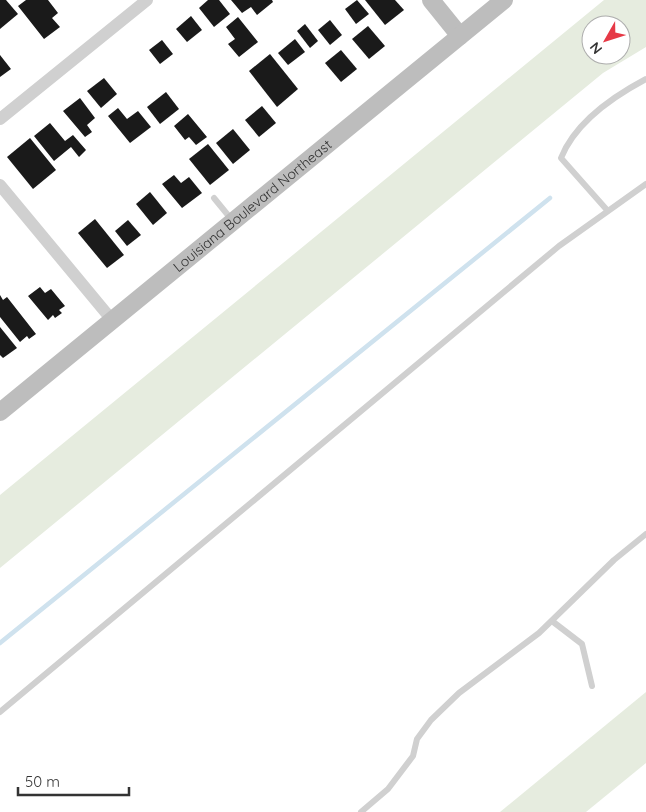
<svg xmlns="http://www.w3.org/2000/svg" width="646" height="812" viewBox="0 0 646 812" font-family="Quicksand,sans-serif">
<rect width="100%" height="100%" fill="#fff"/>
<g fill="#e6ecdf" fill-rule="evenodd">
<path d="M604,0H646V47L603,73L0,568V495ZM591,25H621V55H591Z"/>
<path d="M646,692V763L586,812H500Z"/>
</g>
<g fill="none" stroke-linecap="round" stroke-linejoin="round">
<path stroke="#cfe2ee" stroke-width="4.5" d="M0,643L550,198"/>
</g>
<g fill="#1a1a1a">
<path d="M0,0H6L18,14L0,29Z"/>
<path d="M26,0H48L58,13L52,18L60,27L44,39L18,6Z"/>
<path d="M208,0H219L230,14L214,27L199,8Z"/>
<path d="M231,0H272L273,2L257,15L251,7L242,13Z"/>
<path d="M357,0L369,14L356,24L345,9Z"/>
<path d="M365,0H395L404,10L385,25Z"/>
<path d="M191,16L202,30L187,42L176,29Z"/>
<path d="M238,17L258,42L239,57L228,44L235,39L226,27Z"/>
<path d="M330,20L342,35L330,45L318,30Z"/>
<path d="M305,24L318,41L310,48L297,31Z"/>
<path d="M368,26L385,46L369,59L352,39Z"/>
<path d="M295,39L305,52L288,65L278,53Z"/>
<path d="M162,40L173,54L160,64L149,50Z"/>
<path d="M341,50L357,69L341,82L325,63Z"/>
<path d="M270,54L298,89L277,107L249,71Z"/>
<path d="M0,55L11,69L0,77Z"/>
<path d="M104,78L117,94L101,108L87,91Z"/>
<path d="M166,92L179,109L160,124L147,107Z"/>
<path d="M80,98L95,118L87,125L92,132L85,137L63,111Z"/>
<path d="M262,106L276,123L259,137L245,120Z"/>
<path d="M118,108L127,119L138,111L151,127L130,143L108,116Z"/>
<path d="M188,114L207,137L196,145L189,137L185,140L174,126Z"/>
<path d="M50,123L65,141L73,135L86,150L79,157L71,147L54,161L34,136Z"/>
<path d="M233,129L250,150L233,164L216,143Z"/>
<path d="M30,138L56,170L33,189L7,157Z"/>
<path d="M208,144L229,170L210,185L189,159Z"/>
<path d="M174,175L181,183L189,177L202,193L182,208L162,184Z"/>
<path d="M150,192L167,213L153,225L136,204Z"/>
<path d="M95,219L124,255L107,268L78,233Z"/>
<path d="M128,220L141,235L127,246L115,231Z"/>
<path d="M40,287L45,293L51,289L65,306L59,310L62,313L55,318L53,315L48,320L28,296Z"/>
<path d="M0,295L3,300L7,297L36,334L29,339L27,336L20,342L0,317Z"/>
<path d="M0,327L17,348L3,358L0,355Z"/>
</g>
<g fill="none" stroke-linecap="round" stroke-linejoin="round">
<g stroke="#d0d0d0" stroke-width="6">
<path d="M214,198L232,220"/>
<path d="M607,210L561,158C575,123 612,97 646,79"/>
<path d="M552,621L582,644L592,686"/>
<path d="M0,712L559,246L646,184"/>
<path d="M361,812L388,789L413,756L417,739L431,720L459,693L539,633L614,560L646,534"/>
</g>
<g stroke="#d0d0d0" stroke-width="12">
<path d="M0,119L147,0"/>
<path d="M0,185L112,320"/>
</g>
<g stroke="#bdbdbd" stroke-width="18">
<path d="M431,0L460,36"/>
<path id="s1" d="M0,412L504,0"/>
</g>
</g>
<g text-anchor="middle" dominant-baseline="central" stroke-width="5" stroke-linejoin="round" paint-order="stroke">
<g font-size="14" fill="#333" stroke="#fff">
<text stroke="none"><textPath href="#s1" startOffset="326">Louisiana Boulevard Northeast</textPath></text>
</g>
</g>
<g transform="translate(606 40) rotate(231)"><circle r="24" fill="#ffffff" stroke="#adadad"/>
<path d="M0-4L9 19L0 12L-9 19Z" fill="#e63946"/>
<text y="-8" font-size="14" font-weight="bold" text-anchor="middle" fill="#333333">N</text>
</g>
<path d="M18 787v8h111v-8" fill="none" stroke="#333333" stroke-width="2.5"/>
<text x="25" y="787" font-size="15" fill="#333333" stroke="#ffffff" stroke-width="4" paint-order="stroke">50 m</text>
</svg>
